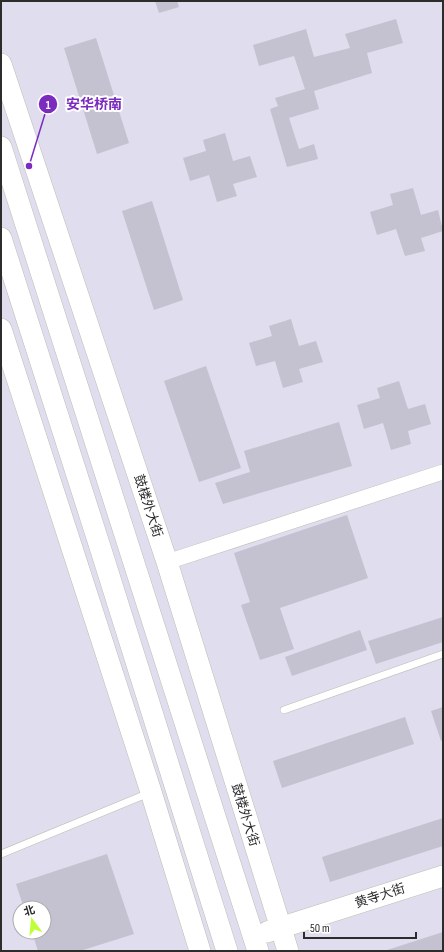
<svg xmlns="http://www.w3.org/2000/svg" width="444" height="952" viewBox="0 0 444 952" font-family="'Sofia Sans Condensed','Noto Sans SC',sans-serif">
<rect width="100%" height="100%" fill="#dfddee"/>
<g fill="#c4c2d0">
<path d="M155,1H177L179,7L159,13Z"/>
<path d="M396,19L403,43L367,53L372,73L314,91L319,109L289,118L299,149L314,144L318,159L287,167L270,109L278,106L275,98L305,89L294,56L259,66L253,45L306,29L314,57L350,48L345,34Z"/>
<path d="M96,38L129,143L97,154L64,48Z"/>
<path d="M225,133L233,161L250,156L257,177L233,184L237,196L217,202L209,175L190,181L183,158L206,151L203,140Z"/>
<path d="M413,188L421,215L438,210L443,231L421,238L425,251L405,256L396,229L377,235L370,212L393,205L390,194Z"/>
<path d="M152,201L183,300L154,310L122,211Z"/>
<path d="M291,319L299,346L316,341L323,362L299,369L303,382L283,388L275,361L256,366L249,343L272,336L269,326Z"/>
<path d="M206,366L241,468L199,482L164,381Z"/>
<path d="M399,381L408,409L425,404L431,424L408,431L411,444L391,450L383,423L364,429L357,405L380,398L377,388Z"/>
<path d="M339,422L352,466L223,504L215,483L250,472L244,451Z"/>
<path d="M347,515L368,578L280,608L294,649L260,660L241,605L250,602L234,553Z"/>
<path d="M443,617V642L376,664L368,641Z"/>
<path d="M360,630L367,650L292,676L285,657Z"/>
<path d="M443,707V740L441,741L431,711Z"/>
<path d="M405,717L414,744L282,788L273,761Z"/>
<path d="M443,818V846L330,882L322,857Z"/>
<path d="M107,854L134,934L80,951H38L32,932H44V908H24L16,884Z"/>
<path d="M443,932V951H384Z"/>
</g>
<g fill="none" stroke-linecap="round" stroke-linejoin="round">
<defs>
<g id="lane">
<path d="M284,710L443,654"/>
<path d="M1,854L149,793"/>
</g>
<path id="street" d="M167,562L443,472"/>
<g id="secondary">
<path d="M1,64L167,562L288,951"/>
<path d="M1,147L258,951"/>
<path d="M1,238L101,550L227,951"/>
<path d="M1,329L151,792L200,951"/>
<path d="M267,932L443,876"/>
</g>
</defs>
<use href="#lane" stroke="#bbc0b1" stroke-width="8"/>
<use href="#street" stroke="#bbc0b1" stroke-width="16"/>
<use href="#secondary" stroke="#bbc0b1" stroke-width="22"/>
<use href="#lane" stroke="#fff" stroke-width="7"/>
<use href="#street" stroke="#fff" stroke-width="15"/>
<use href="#secondary" stroke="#fff" stroke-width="21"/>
</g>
<g text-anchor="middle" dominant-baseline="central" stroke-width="4" stroke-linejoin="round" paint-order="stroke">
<g font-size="13" fill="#2c2c2c" stroke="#fff">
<text transform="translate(148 506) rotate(72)">鼓楼外大街</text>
<text transform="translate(245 815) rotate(73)">鼓楼外大街</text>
<text transform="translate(380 896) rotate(-18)">黄寺大街</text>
</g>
</g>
<path fill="none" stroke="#7b2cbf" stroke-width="1.5" d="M29 166L48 104"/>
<g fill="#7b2cbf" stroke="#fff" stroke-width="1.5">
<circle cx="29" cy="166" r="4"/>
<circle cx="48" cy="104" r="10"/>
</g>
<g font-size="12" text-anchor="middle" font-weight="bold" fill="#fff">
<text x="48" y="109">1</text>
</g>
<g font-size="14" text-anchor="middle" font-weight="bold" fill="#7b2cbf" stroke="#fff" stroke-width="4" stroke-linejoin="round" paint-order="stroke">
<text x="94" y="109">安华桥南</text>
</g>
<rect width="444" height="952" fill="none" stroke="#2c2c2c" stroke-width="4"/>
<g transform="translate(32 920) rotate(344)"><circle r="19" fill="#ffffff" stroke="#ababab"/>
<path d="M0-3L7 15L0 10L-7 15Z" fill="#beff3a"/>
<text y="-6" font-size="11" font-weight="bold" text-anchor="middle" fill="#2c2c2c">北</text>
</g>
<path d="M304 932v6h112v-6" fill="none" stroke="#2c2c2c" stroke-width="2"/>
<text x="310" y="932" font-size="12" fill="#2c2c2c" stroke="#ffffff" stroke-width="3" paint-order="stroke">50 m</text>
</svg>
